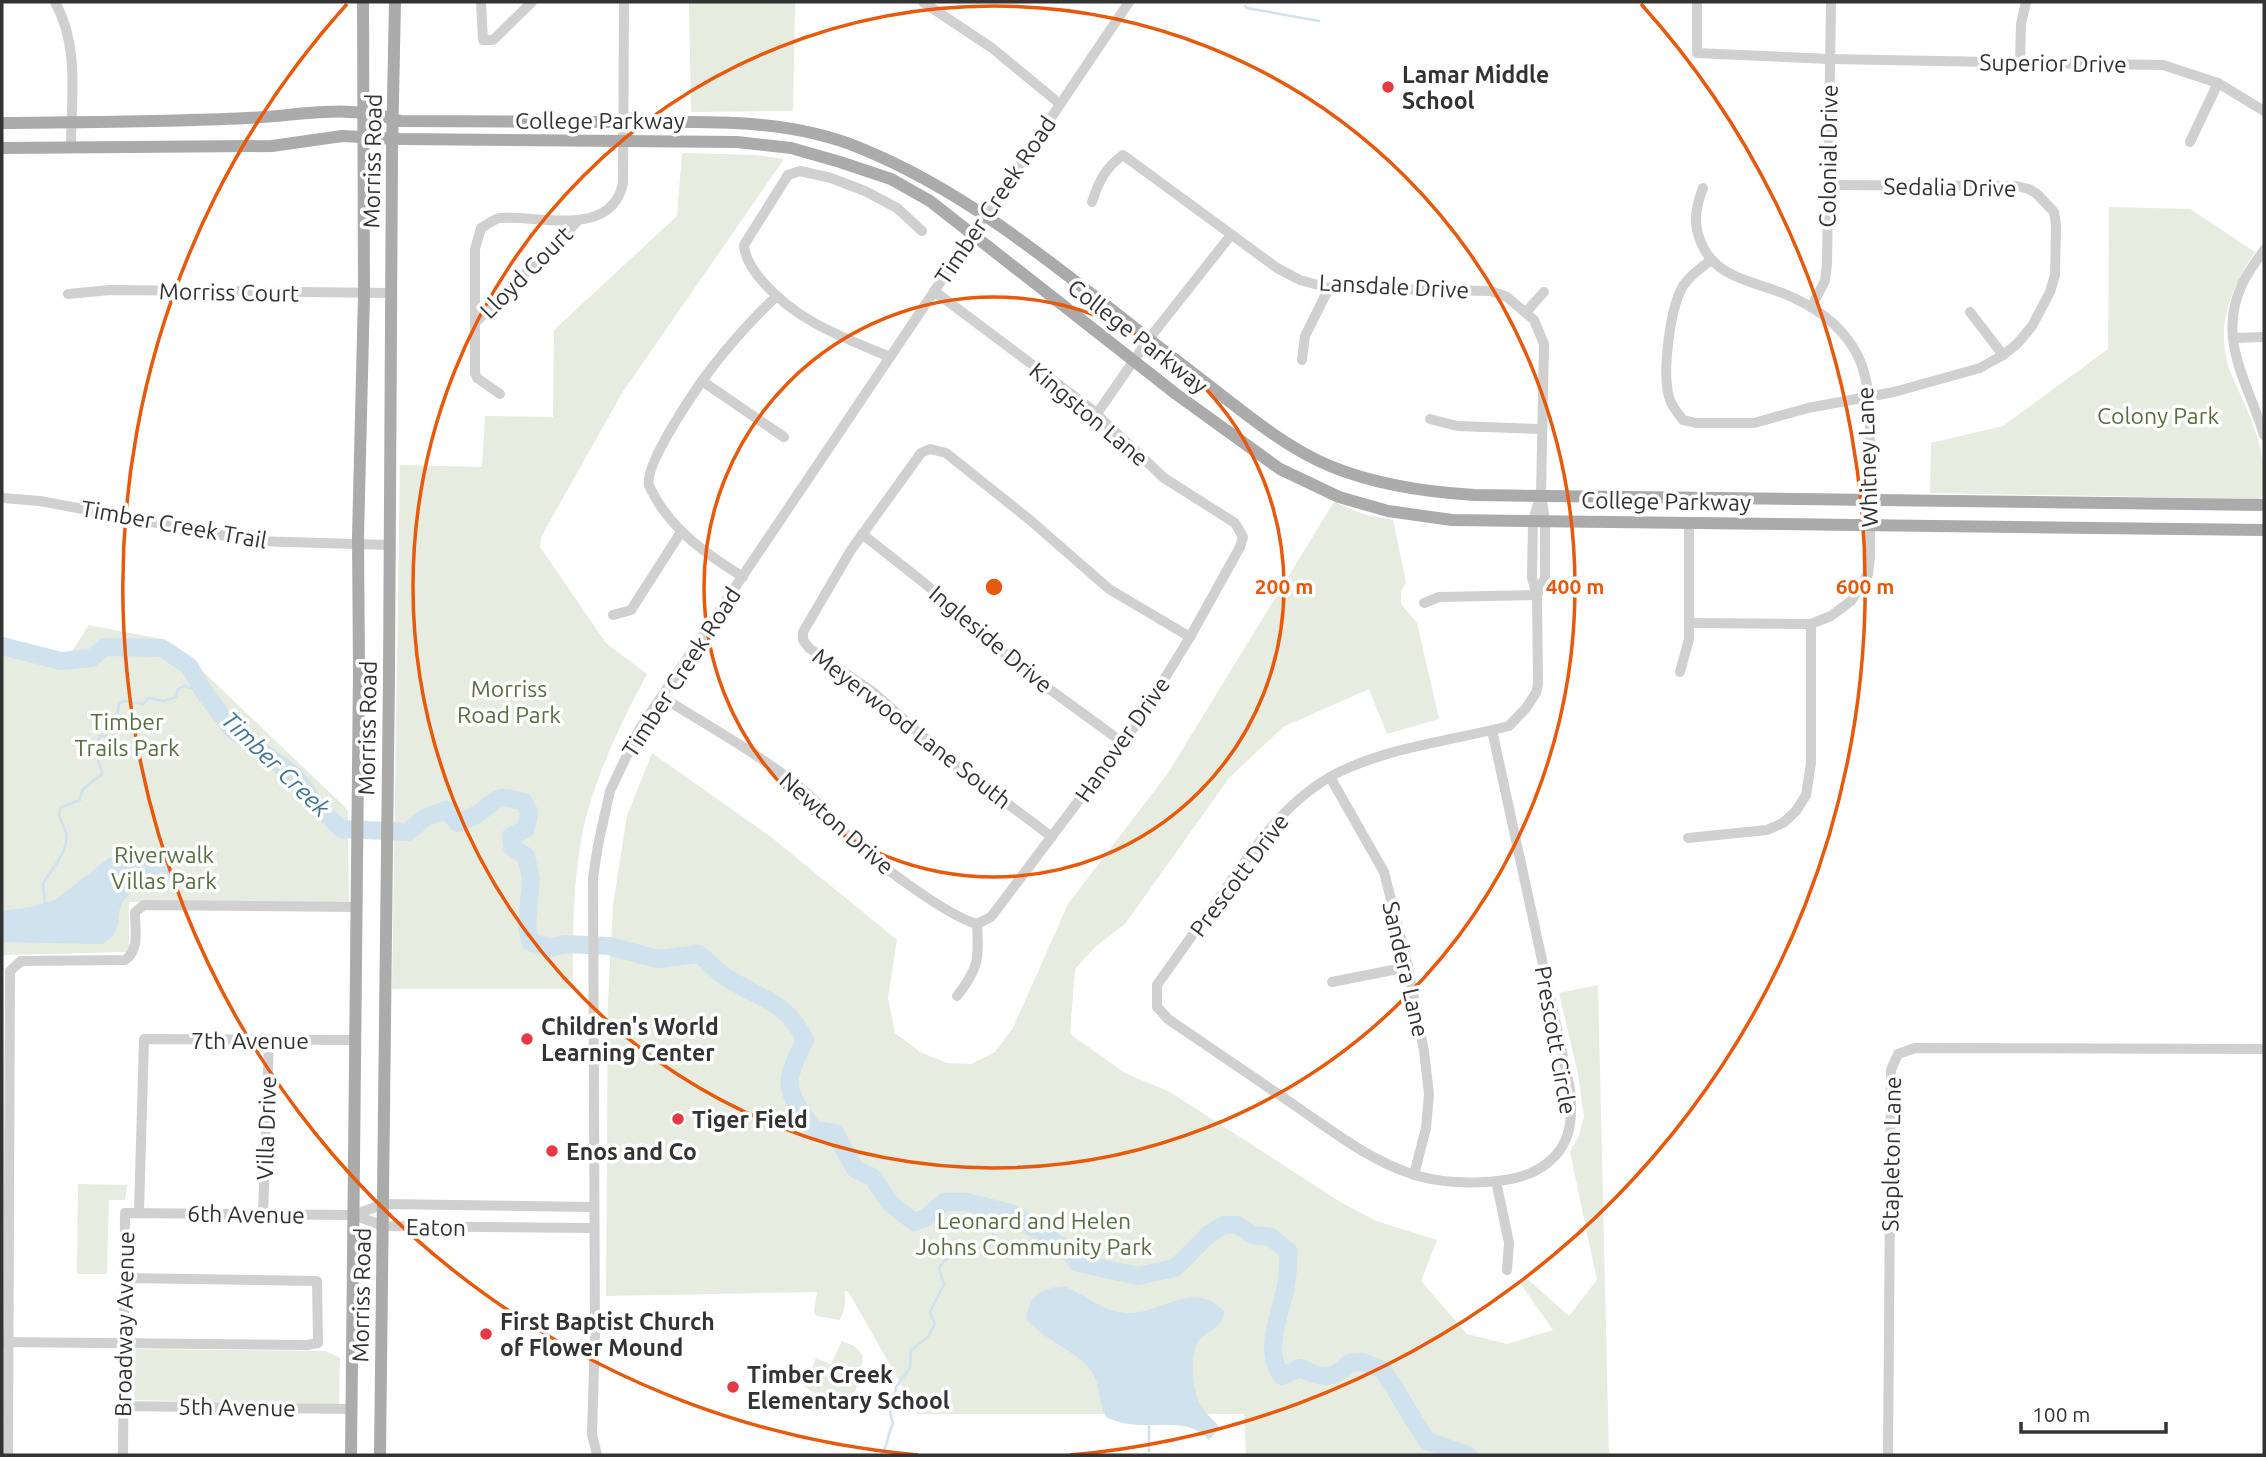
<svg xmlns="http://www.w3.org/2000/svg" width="2266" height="1457" viewBox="0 0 2266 1457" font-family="Ubuntu,sans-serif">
<rect width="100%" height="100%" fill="#fff"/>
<g fill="#e6ecdf">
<path d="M689,2H795L793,111L691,112Z"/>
<path d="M682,153L754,155L784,159L622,393L541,537L540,547L606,643L647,674C624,717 603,760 589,807C572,865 573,928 573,989H392L400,465L482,467L485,416L553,417L554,330L677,216Z"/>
<path d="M2109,207L2190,209L2255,252C2235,283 2220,312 2225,351C2226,364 2232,375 2237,387C2250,417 2264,445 2264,478C2264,486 2265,492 2261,499L1930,493L1931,443L2003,426L2108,349Z"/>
<path d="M1334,502L1366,515L1393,520L1406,582L1401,592V604L1417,623L1439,719L1387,734L1369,689L1283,727L1229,778L1125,924L1095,947L1075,969L1070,1034L1125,1073L1170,1092L1342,1203L1376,1221L1437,1240L1421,1281L1467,1334L1507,1344L1553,1330L1520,1283L1524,1276L1569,1316L1597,1280L1570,1152L1578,1138L1584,1117L1578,1074L1559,993L1598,985L1609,1455H1246L1244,1414H918L848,1291L844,1292C847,1299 844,1315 839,1320L817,1316L814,1312L817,1292L606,1296L608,1000L613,905L627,816L652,753L771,837L897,940L888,998L895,1033L920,1052L947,1063L971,1064L995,1052L1013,1028L1068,904L1168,773Z"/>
<path d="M89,625L161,639L194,663L348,810L349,902H129V952L2,955V639L69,656Z"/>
<path d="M78,1184L127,1185L125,1200H109L107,1274H77Z"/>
<path d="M842,1341L854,1346L862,1354C863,1363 860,1372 858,1381C852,1419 823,1399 804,1386L816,1358L831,1364Z"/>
<path d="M135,1349L325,1351L340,1358L339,1404L134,1400Z"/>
</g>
<g fill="#cfe2ee">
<path d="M136,856L171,862L174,873C164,891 146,882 131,893C108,910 130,930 102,944L2,942V911L31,907L55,900L109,858Z"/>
<path d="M1065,1286C1084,1295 1104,1311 1125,1313C1160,1316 1192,1278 1224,1311C1224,1327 1210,1329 1200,1339C1189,1351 1192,1390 1200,1404C1204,1412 1212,1419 1218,1425V1430L1209,1440C1189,1417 1156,1428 1129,1424C1121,1423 1114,1420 1107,1418C1098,1404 1101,1384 1091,1371C1074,1348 1043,1341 1026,1318C1030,1294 1042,1288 1065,1286Z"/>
</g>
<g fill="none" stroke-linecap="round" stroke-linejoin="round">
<g stroke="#cfe2ee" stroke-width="2.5">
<path d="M1245,6L1247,8L1319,21"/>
<path d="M45,905L43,883C52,869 69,851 66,833C64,823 56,819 61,807L80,800L82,790L102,774C99,756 92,755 100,736L113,737L112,717L118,712L119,703L125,701L143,704L149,698L164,701L176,697L178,689L184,686L204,692"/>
<path d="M1149,1424V1451"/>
<path d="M881,1455C889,1445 887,1434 893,1424L890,1411L894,1402L896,1387L910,1368L911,1350L928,1337L935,1324L930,1312L944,1284L939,1268C950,1248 977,1254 993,1243V1230L1011,1213"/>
</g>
<path stroke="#cfe2ee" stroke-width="18" d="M2,646L61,661L92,658L105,647L162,648L189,666L204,692L232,729L295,776L314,802L341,829L408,832L426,817L446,810L458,823C466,819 477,816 483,810C501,795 501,796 524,802L529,812L526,829L511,836L512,847L526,856L531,879L527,924L530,942L551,948L565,944L609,946L658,959L699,954C709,962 718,973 729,979C761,999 787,1002 805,1040C782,1086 785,1090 814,1130L835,1133L855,1169L872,1177L891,1204L914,1222L926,1218L944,1202H966L1011,1213L1067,1250L1078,1263L1138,1276L1175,1268L1209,1234L1224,1225H1237L1252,1235L1271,1237L1289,1252C1288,1263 1288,1274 1286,1285C1281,1315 1262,1350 1282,1376L1300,1368C1321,1378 1332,1381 1349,1363L1363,1362L1383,1370L1427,1441L1468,1455"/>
<g stroke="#d0d0d0" stroke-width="10">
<path d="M55,2C80,47 71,98 71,148"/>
<path d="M481,2L483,40H493L532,2"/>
<path d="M923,2L992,48L1060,104"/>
<path d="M1697,2V53L1830,59L2163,65L2218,83L2264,111"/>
<path d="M2020,62L2021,24L2026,2"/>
<path d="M2190,142L2218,83"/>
<path d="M1092,202C1099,181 1105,168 1123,155L1277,268L1300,280L1329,288L1491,291L1507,297L1534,320L1544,344L1541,495L1545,520V578L1537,595"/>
<path d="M2264,250C2256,262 2246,274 2241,287C2217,341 2249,385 2264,435"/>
<path d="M1711,260C1701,268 1690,275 1683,286C1670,308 1662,372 1669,397C1671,406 1678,413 1683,420L1696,423H1754L1808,408L1894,392L1980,368L2003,355L2017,344L2032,326L2050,292L2055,275L2056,225L2054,212L2037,194L2029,189L2016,186L1829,185"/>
<path d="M934,291L1090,408L1164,478L1235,523L1243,537L1240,547L1190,637L1138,722L991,917L977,924"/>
<path d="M68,294L110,290L390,293"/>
<path d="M1811,307L1825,281L1827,264L1831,2"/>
<path d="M1526,312L1544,292"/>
<path d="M1970,312L2003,355"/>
<path d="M475,323L577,222"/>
<path d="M2233,338L2264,337"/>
<path d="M890,357C843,337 798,322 764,283C754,272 745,259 744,245L788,175L800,171L831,178L865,191L897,208L922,231"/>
<path d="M1302,360L1305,336L1329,288"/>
<path d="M702,381L784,437"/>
<path d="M500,394L477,378L475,373V249L481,228C487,225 493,219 500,218C538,215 612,239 623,183L624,2"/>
<path d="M1096,415L1148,340L1231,235"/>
<path d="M1430,419L1457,426L1541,429"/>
<path d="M2,498L40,501L252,541L389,545"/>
<path d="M862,534L923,582L991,640L1015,664L1122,742"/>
<path d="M743,577C708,555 677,534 656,499C654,494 650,489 649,485C644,463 702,379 718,360C732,342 759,312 776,297"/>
<path d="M1424,603L1439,597L1537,595"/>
<path d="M613,615L631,610L681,532"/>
<path d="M1689,623L1811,624L1831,616L1851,601L1868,574L1870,557C1870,520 1871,483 1870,445C1870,415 1871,383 1858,356C1845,330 1821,311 1796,299C1761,281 1715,282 1700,240C1693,222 1696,206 1703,188"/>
<path d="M1680,672L1689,639V522"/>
<path d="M662,697C711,728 765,757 809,795C823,807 833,821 846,834C869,858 947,916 977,924"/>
<path d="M1492,730L1570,1089C1574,1125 1569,1153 1535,1171C1506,1186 1446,1185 1415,1175C1373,1162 1336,1134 1300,1109C1256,1079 1212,1049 1168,1019L1157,1007V985C1179,954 1200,924 1222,894C1256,845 1291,792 1348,768C1394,748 1444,741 1492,730L1509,726L1526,708L1536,693L1538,684L1537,595L1532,578L1533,520L1541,495"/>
<path d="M1330,777L1384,872L1408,967L1424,1051L1429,1094L1426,1128L1414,1175"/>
<path d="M1052,837L953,763L873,692L809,648L803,640V632L851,550L921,453L930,449L946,453L1030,520L1109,589L1190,637"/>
<path d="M1688,838L1767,830L1783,823L1796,811L1806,795L1811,763V624"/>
<path d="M1332,982L1408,967"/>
<path d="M957,996C979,968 979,959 977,924"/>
<path d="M1496,1181L1509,1243L1507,1270"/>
<path d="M139,1212L144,1039L355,1040"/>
<path d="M263,1215L269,1041"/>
<path d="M354,1215L383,1226L593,1228"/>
<path d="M2,1342L307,1345L318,1343L317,1281L124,1278"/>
<path d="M123,1406L352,1409"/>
<path d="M8,1455L10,971L21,961L125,960C140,950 135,929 135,912L144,905L357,907"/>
<path d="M123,1455L125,1213L354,1215L383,1204L593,1207"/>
<path d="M597,1455L592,1434L595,1335L593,878L598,845L610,791L639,730L1129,2"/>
<path d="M1888,1455L1891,1070L1898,1054L1915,1048L2264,1049"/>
</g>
<g stroke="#ababab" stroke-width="12">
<path d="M2,123C83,122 166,122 247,118C299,116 350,103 400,121C473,121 546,121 620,122C699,122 785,117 860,148C988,200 1092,298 1202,380C1241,410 1284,447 1330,466C1376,485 1425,492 1474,495L2264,505"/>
<path d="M2,148L272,146L342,136L400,139L737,142L791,148L840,162L891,179L930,201L1176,394L1280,469L1339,497L1388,511L1452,520L2264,530"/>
<path d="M351,1455L359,671L358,537L364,294L363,2"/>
<path d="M380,1455L389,676L392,148L395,2"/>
</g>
</g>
<g fill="none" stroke="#e8590c" stroke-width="3.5">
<circle cx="994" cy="587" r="290"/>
<circle cx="994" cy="587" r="581"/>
<path d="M918 1455A871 871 0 0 1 347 4M1641 4A871 871 0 0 1 1070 1455"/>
</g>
<g fill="#e63946" stroke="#fff" stroke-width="2.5">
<circle cx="1388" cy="87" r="7"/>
<circle cx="527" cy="1039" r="7"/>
<circle cx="678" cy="1119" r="7"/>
<circle cx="552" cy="1151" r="7"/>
<circle cx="486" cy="1334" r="7"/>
<circle cx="733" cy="1387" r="7"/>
</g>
<g text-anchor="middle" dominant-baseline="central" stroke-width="7" stroke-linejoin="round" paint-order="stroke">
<g font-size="23" fill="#333" stroke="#fff">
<text transform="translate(2053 63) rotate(1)">Superior Drive</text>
<text x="600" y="120">College Parkway</text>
<text transform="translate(1828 156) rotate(-89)">Colonial Drive</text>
<text transform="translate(372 161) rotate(-89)">Morriss Road</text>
<text transform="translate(1950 187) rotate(1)">Sedalia Drive</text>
<text transform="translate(995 200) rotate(-56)">Timber Creek Road</text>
<text transform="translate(526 272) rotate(-45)">Lloyd Court</text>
<text transform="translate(1394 286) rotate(3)">Lansdale Drive</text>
<text transform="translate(229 292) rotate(1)">Morriss Court</text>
<text transform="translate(1138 336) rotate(38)">College Parkway</text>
<text transform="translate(1089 414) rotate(40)">Kingston Lane</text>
<text transform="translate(1867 457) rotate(-92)">Whitney Lane</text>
<text transform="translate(1666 501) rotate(1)">College Parkway</text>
<text transform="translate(174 524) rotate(10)">Timber Creek Trail</text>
<text transform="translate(991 639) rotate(40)">Ingleside Drive</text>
<text transform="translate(681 672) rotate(-57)">Timber Creek Road</text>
<text transform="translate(367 728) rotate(-89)">Morriss Road</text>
<text transform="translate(912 728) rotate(38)">Meyerwood Lane South</text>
<text transform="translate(1122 739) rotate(-55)">Hanover Drive</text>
<text transform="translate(837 823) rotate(41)">Newton Drive</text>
<text transform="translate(1239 875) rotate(-53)">Prescott Drive</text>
<text transform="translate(1406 969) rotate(77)">Sandera Lane</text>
<text x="250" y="1040">7th Avenue</text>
<text transform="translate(1556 1040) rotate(80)">Prescott Circle</text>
<text transform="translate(266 1128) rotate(-88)">Villa Drive</text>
<text transform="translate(1891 1154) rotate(-89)">Stapleton Lane</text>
<text transform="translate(246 1214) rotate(1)">6th Avenue</text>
<text transform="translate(436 1227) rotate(1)">Eaton</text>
<text transform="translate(361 1295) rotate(-89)">Morriss Road</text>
<text transform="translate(124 1324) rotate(-89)">Broadway Avenue</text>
<text transform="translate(237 1407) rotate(1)">5th Avenue</text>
</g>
<g font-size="23" font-weight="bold" fill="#333" stroke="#fff" text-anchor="start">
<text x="1402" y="74">Lamar Middle<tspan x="1402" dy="26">School</tspan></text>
<text x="541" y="1026">Children's World<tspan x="541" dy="26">Learning Center</tspan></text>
<text x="692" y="1119">Tiger Field</text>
<text x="566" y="1151">Enos and Co</text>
<text x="500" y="1321">First Baptist Church<tspan x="500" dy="26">of Flower Mound</tspan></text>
<text x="747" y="1374">Timber Creek<tspan x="747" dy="26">Elementary School</tspan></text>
</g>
<g font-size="23" fill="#56703f" stroke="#fff">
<text x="2158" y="415">Colony Park</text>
<text x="509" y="688">Morriss<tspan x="509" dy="26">Road Park</tspan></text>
<text x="127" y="721">Timber<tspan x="127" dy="26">Trails Park</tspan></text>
<text x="164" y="854">Riverwalk<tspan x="164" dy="26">Villas Park</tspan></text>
<text x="1034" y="1220">Leonard and Helen<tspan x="1034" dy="26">Johns Community Park</tspan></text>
</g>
<g font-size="24" font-style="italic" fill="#3f7597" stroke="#fff">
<text transform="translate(276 764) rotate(44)">Timber Creek</text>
</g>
</g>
<circle cx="994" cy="587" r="10" fill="#e8590c" stroke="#fff" stroke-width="3.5"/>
<g font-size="21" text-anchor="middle" font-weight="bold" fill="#e8590c" stroke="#fff" stroke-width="7" stroke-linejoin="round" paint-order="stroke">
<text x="1284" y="594">200 m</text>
<text x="1575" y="594">400 m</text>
<text x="1865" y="594">600 m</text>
</g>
<rect width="2266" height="1457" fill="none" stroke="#333333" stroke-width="7"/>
<path d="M2021 1422v10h145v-10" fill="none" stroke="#333333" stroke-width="3.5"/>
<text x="2032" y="1422" font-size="21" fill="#333333" stroke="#ffffff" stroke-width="5" paint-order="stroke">100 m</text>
</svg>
